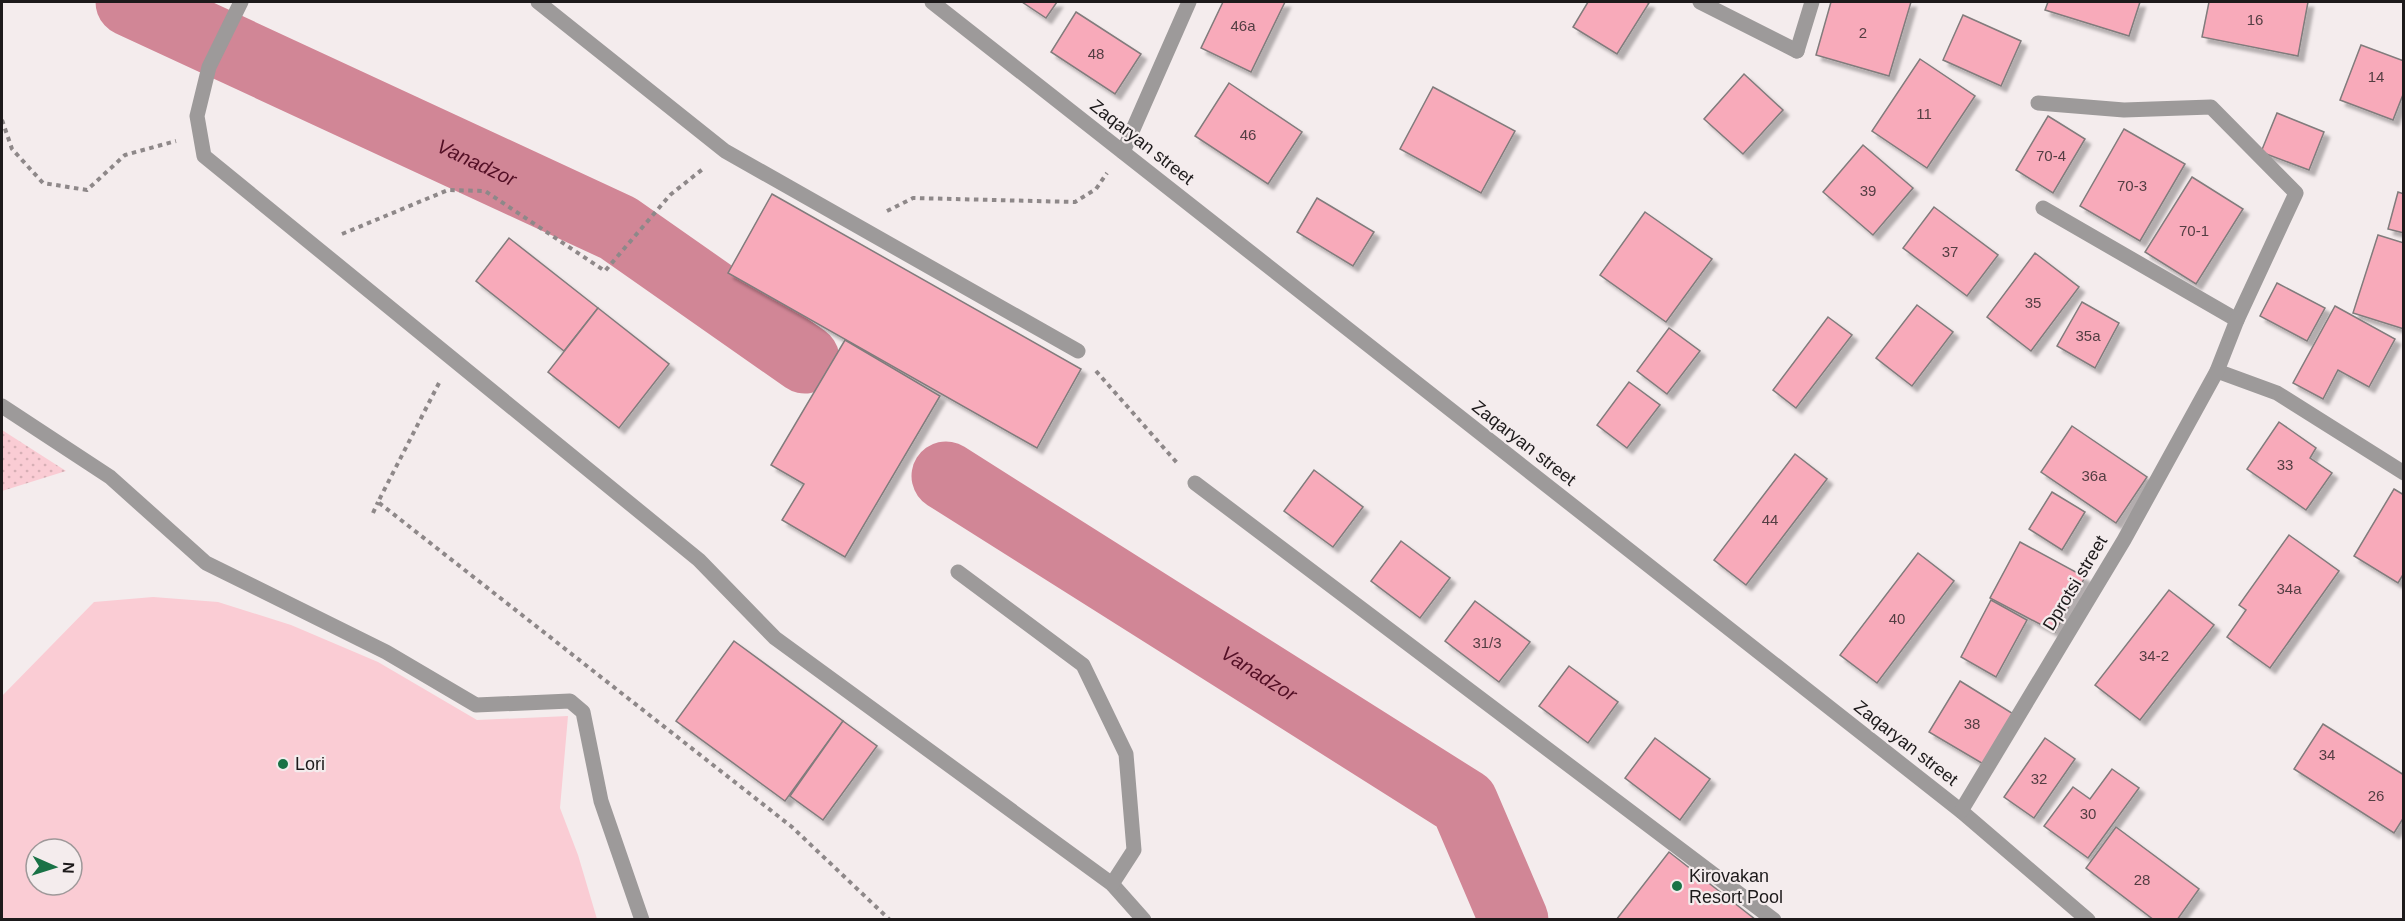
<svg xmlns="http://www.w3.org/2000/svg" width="2405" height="921" viewBox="0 0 2405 921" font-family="Helvetica,sans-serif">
<defs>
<pattern id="grass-dots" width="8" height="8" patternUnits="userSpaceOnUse" patternTransform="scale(1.5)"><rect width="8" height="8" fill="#faccd4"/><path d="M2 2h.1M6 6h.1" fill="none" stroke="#d6afb5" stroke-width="1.8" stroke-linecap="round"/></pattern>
<filter id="shadow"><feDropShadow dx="5.5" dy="5.5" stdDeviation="1.5" flood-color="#0004"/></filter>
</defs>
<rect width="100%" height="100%" fill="#f4eced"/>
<path fill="url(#grass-dots)" d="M2,430L66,471L2,491Z"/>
<path fill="#faccd4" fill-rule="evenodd" d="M153,597L218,602L291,625L378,662L477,720L568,716L560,808L578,855L597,919H2V696L94,602ZM36,849H72V885H36Z"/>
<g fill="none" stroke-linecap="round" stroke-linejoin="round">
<g stroke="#d18696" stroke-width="69">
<path id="s1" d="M130,2L618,228L805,359"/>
<path id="s2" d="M946,476L1464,803L1514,920"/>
</g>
</g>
<g fill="#f8aaba" stroke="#817b7c" stroke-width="1.5" filter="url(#shadow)">
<path d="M1022,2H1057L1046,18Z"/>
<path d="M1223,2H1285L1251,72L1201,48Z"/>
<path d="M1588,2H1646L1649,3L1617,54L1573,27Z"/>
<path d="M1831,2H1911L1889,76L1816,55Z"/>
<path d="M2048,2H2140L2129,36L2045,10Z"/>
<path d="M2209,2H2308L2298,56L2202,37Z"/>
<path d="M1076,12L1141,54L1115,94L1051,52Z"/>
<path d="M1963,15L2021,41L2001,86L1943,60Z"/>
<path d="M2361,45L2404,61V92L2393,120L2340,100Z"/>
<path d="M1920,59L1975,96L1927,168L1872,131Z"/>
<path d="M1744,74L1783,110L1743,154L1704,119Z"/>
<path d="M1229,83L1302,132L1268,184L1195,136Z"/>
<path d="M1433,87L1515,131L1481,193L1400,149Z"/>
<path d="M2277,113L2324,132L2309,170L2261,152Z"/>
<path d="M2048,116L2085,139L2053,193L2016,170Z"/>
<path d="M2124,129L2185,164L2140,241L2080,206Z"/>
<path d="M1863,145L1913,188L1873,235L1823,192Z"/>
<path d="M2192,177L2243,209L2196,284L2145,252Z"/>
<path d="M2398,192L2404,194V233L2388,229Z"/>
<path d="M772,194L1081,369L1037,448L728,273Z"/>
<path d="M1317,198L1374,232L1353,266L1297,232Z"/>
<path d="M1934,207L1998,255L1967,296L1903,248Z"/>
<path d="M1645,212L1712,259L1666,322L1600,275Z"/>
<path d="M2378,235L2404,243V329L2353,313Z"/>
<path d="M509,238L598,308L564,351L476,281Z"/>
<path d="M2035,253L2079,287L2031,351L1987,317Z"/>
<path d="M2277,283L2325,308L2307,341L2260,316Z"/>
<path d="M2082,302L2119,323L2095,368L2057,346Z"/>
<path d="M1917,305L1953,332L1912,386L1876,358Z"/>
<path d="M2335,306L2395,339L2369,387L2338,370L2323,399L2293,383Z"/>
<path d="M598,308L669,364L619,428L548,372Z"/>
<path d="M1828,317L1852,335L1796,408L1773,390Z"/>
<path d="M1669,328L1700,351L1667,394L1637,371Z"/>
<path d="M845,340L940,396L845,557L782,520L804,484L771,465Z"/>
<path d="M1629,382L1660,405L1627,448L1597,425Z"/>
<path d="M2279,422L2316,448L2310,458L2332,473L2306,510L2247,469Z"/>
<path d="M2072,426L2147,477L2116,523L2041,472Z"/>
<path d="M1795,454L1827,479L1746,585L1714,560Z"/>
<path d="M1314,470L1363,507L1333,547L1284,511Z"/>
<path d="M2394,489L2404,495V573L2398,583L2354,556Z"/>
<path d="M2052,492L2085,512L2062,550L2029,529Z"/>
<path d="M2289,535L2339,571L2270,668L2227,637L2246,610L2239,605Z"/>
<path d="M1401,541L1450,578L1420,618L1371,581Z"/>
<path d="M2020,542L2085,577L2055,632L1990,598Z"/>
<path d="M1918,553L1954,581L1877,683L1840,655Z"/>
<path d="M2169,590L2214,625L2140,720L2095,685Z"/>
<path d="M1991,600L2027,620L1996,677L1961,657Z"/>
<path d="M1475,601L1530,642L1499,682L1445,641Z"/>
<path d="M734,641L843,721L785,801L676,721Z"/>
<path d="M1569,666L1618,702L1588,743L1539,706Z"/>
<path d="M1960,681L2015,715L1985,765L1929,732Z"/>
<path d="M843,721L877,746L823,820L790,796Z"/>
<path d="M2323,724L2404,775V817L2394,833L2294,769Z"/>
<path d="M1655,738L1710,779L1680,820L1625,778Z"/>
<path d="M2045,738L2075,759L2034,818L2004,797Z"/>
<path d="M2112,769L2139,788L2088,858L2044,826L2073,787L2090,799Z"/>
<path d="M2116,827L2199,889L2177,920H2154L2086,868Z"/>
<path d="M1669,852L1756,920H1616Z"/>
</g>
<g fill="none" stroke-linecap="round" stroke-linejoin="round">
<g stroke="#8e8889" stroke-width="4" stroke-dasharray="4.5 4.5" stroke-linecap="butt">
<path d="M2,120L12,149L43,183L87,190L125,155L176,141"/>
<path d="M887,211L913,198L1075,202L1096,189L1107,173"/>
<path d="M342,234L448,190L485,191L605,271L670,195L704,168"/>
<path d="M1096,371L1178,464"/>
<path d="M439,383L378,502L792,827L890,920"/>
<path d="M373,513L378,502"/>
</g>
<g stroke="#9d9a9a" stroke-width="15">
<path d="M241,2L209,67L197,116L204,156L699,560L775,638L1112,884L1144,920"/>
<path d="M538,2L725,151L1078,351"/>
<path d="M1700,2L1797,51"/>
<path d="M1123,152L1189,2"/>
<path d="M2043,208L2237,320"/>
<path d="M2,406L110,477L206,563L386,652L476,705L570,701L583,712L601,801L642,920"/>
<path d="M1195,483L1774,920"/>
<path d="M958,572L1083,665L1126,754L1134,850L1112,884"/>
</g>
<g stroke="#9d9a9a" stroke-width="15">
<path d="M932,2L1961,811L2088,920"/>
<path d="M1797,51L1812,2"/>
<path d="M2217,371L2277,393L2404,473"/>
<path d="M1961,811L2124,540L2217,371L2237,320L2296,193L2211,107L2124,110L2038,103"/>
</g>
</g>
<g fill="#197246" stroke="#f4eced" stroke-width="2">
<circle cx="283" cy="764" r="6"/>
<circle cx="1677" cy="886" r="6"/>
</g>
<g text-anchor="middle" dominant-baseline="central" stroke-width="4.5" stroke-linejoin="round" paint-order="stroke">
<g font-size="15" fill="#543e43">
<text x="2255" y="19">16</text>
<text x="1243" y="25">46a</text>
<text x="1863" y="32">2</text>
<text x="1096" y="53">48</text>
<text x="2376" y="76">14</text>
<text x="1924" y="113">11</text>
<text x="1248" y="134">46</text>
<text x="2051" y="155">70-4</text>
<text x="2132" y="185">70-3</text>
<text x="1868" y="190">39</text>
<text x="2194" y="230">70-1</text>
<text x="1950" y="251">37</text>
<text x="2033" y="302">35</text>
<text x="2088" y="335">35a</text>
<text x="2285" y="464">33</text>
<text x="2094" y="475">36a</text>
<text x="1770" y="519">44</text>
<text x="2289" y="588">34a</text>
<text x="1897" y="618">40</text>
<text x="1487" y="642">31/3</text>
<text x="2154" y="655">34-2</text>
<text x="1972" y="723">38</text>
<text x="2327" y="754">34</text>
<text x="2039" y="778">32</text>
<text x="2376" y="795">26</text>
<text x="2088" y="813">30</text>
<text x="2142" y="879">28</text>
</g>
<g font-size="18" fill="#1d1a1b" stroke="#f4eced">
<text transform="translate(1142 142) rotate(38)">Zaqaryan street</text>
<text transform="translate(1524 443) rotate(38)">Zaqaryan street</text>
<text transform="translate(2075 583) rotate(-59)">Dprotsi street</text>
<text transform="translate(1906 743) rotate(38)">Zaqaryan street</text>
</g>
<g font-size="18" fill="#1d1a1b" stroke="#f4eced" text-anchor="start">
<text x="295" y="764">Lori</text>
<text x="1689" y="876">Kirovakan<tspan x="1689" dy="21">Resort Pool</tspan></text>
</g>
<g font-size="20" font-style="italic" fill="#530f25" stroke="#f4eced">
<text stroke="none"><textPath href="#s1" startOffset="382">Vanadzor</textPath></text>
<text stroke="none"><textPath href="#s2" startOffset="370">Vanadzor</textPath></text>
</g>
</g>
<rect width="2405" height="921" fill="none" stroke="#1d1a1b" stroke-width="6"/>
<g transform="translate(54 867) rotate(93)"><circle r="28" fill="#f4eced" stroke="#9e9899" stroke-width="1.5"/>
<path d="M0-4.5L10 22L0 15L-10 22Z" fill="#197246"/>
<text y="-9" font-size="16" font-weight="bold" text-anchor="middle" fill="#1d1a1b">N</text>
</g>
</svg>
